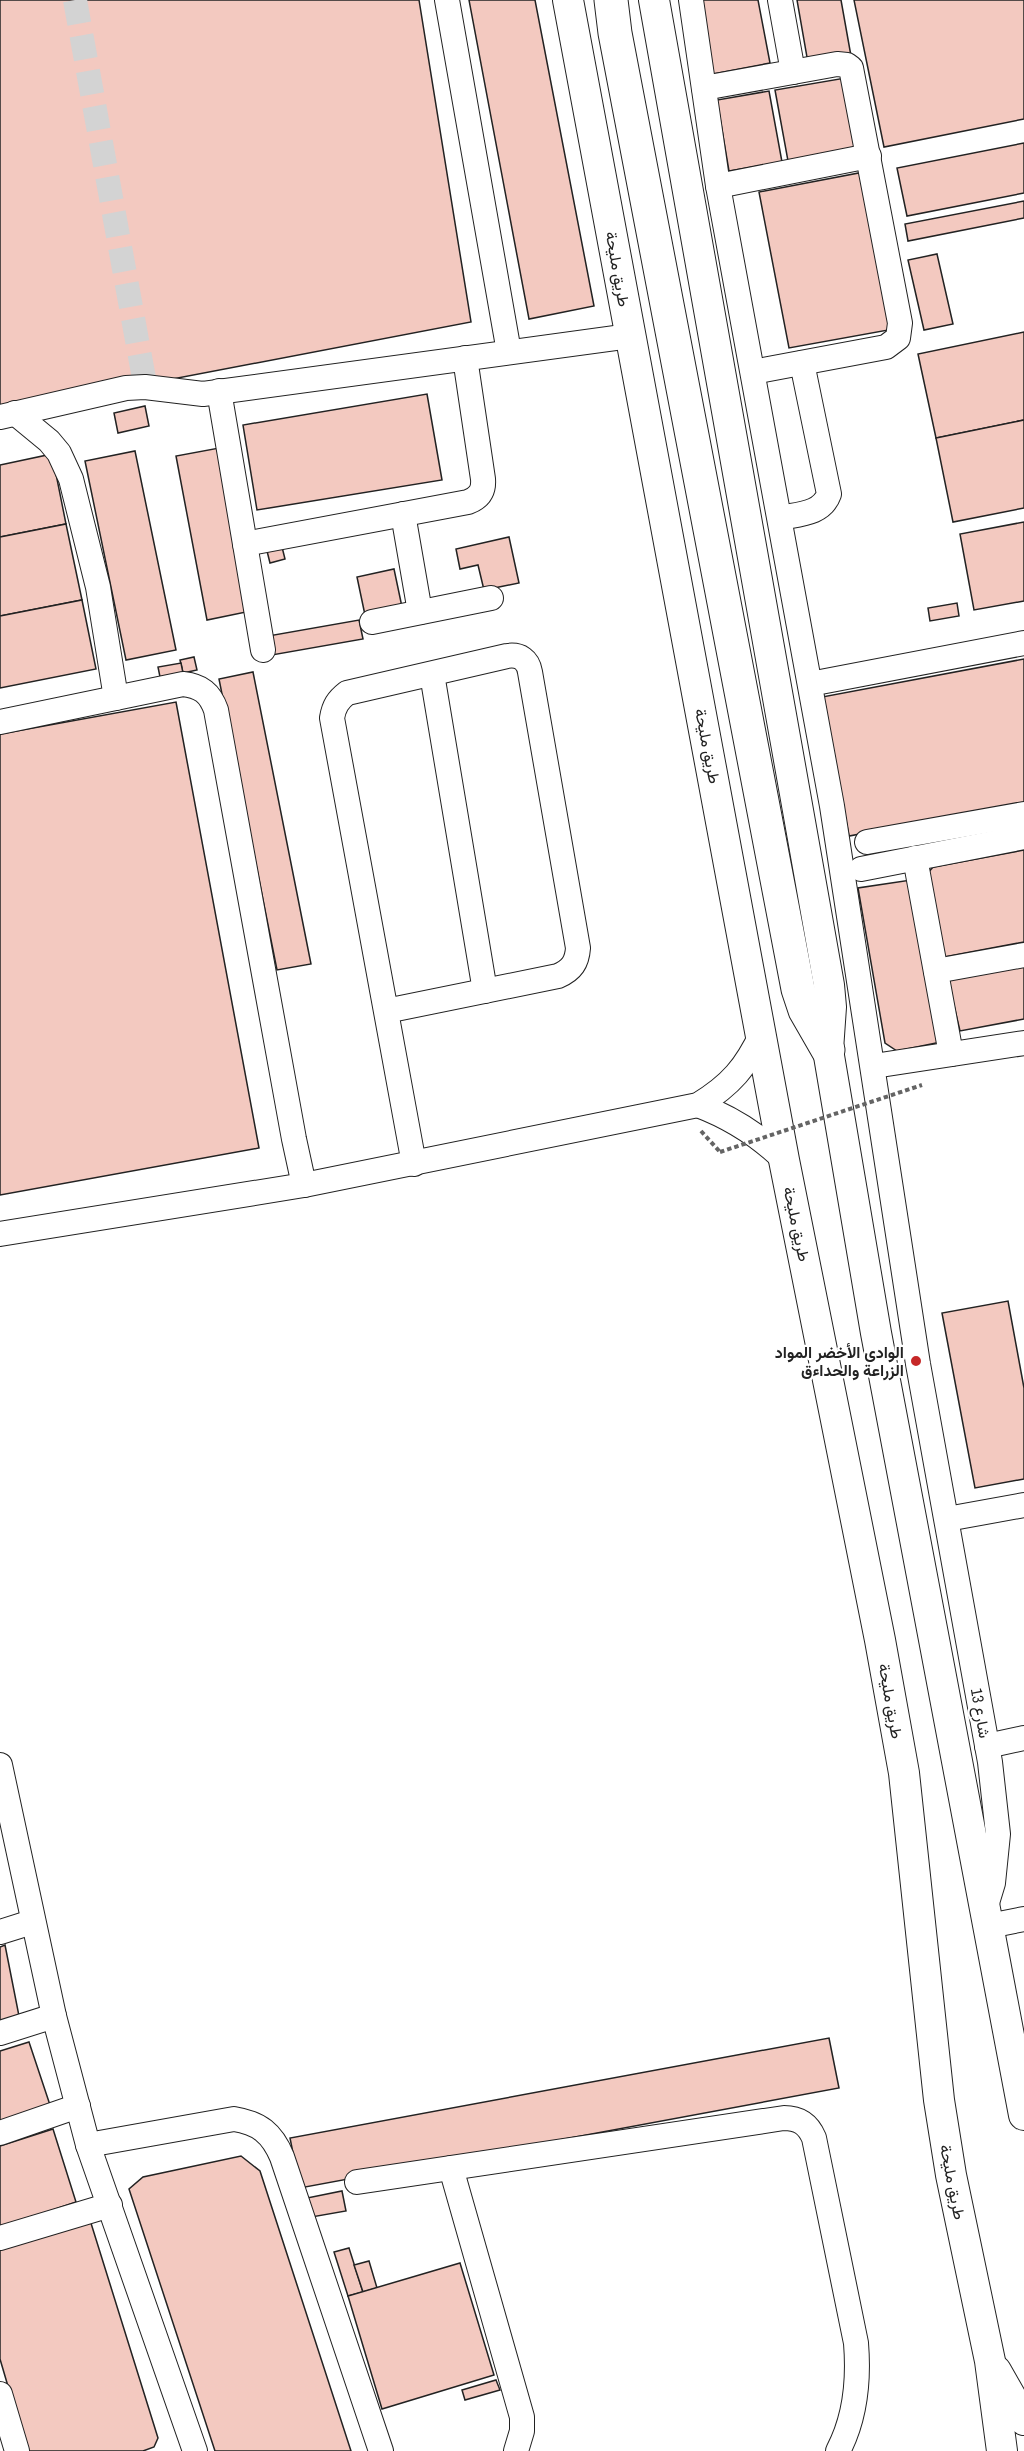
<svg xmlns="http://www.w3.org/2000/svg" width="1024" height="2451" viewBox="0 0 1024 2451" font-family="'Archivo Narrow',Vazirmatn,sans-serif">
<rect width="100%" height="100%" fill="#fff"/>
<g fill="#f3c9c0" stroke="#222" stroke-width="1.5">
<path d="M0,0H419L471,322L0,412Z"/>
<path d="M469,0H535L594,306L529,319Z"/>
<path d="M699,0H758L770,63L713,74Z"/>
<path d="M797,0H841L851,56L808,63Z"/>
<path d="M854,0H1024V119L884,147Z"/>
<path d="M851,77L864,148L788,161L775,90Z"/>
<path d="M769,91L782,162L729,171L717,100Z"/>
<path d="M1024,143V193L907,216L897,168Z"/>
<path d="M864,172L894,329L789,348L759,192Z"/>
<path d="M1024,201V218L908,241L905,224Z"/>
<path d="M937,254L953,324L924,330L908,260Z"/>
<path d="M1024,332V420L936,438L918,354Z"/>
<path d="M427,394L442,480L257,510L243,425Z"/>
<path d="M145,406L149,426L118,433L114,413Z"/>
<path d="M1024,420V508L953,522L936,438Z"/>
<path d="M219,448L251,611L207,620L176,456Z"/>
<path d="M135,451L176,650L126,660L85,461Z"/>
<path d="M52,454L66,524L0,537V465Z"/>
<path d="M1024,522V601L974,610L960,534Z"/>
<path d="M66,524L82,600L0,616V537Z"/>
<path d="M509,537L519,583L484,590L478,565L460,569L456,549Z"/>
<path d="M281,543L285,559L270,563L266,547Z"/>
<path d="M394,569L402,607L365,615L357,577Z"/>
<path d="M82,600L96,669L0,688V616Z"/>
<path d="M957,603L959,616L930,621L928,608Z"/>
<path d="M359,620L363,639L272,655L268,636Z"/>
<path d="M194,657L197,670L183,673L180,660Z"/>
<path d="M1024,659V803L849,836L822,697Z"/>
<path d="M181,663L183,673L160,677L158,667Z"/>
<path d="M253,672L311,964L277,970L219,679Z"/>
<path d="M176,702L259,1148L0,1195V734Z"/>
<path d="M1024,850V942L944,957L928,873L933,867Z"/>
<path d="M911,880L941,1042L897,1051L885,1043L858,888Z"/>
<path d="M1024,966V1019L960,1031L948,980Z"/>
<path d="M1008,1301L1024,1388V1479L975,1488L942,1313Z"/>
<path d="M5,1945L20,2021L0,2027V1947Z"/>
<path d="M829,2038L839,2088L300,2188L290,2138Z"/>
<path d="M29,2042L53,2114L0,2130V2051Z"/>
<path d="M53,2129L76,2202L0,2228V2146Z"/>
<path d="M241,2156L260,2171L351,2451H215L129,2189L143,2177Z"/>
<path d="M342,2191L346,2211L306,2218L302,2199Z"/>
<path d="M90,2220L158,2438L154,2447L143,2451H27L0,2359V2249Z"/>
<path d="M349,2248L363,2292L348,2296L334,2252Z"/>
<path d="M369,2261L377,2288L363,2292L354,2265Z"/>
<path d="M460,2263L494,2375L382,2409L348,2296Z"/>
<path d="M496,2380L500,2390L465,2400L462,2390Z"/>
</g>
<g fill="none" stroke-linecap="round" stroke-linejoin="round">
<path stroke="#d3d3d3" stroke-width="24" stroke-dasharray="24 12" stroke-linecap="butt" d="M75,0L145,384"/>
<defs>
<g id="minor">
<path d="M447,0L509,352"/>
<path d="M691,0L718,186L832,806L918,1364L990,1762L998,1834L993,1883L986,1906"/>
<path d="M780,0L793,72"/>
<path d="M704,88L837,64L847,65L851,68L900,323L898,338L886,347L753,372"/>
<path d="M718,186L869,156"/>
<path d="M219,391L263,650"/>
<path d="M15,413L49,441L59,453L71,479L98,587L116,698"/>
<path d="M0,417L126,388L145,387L203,394L630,336"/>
<path d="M403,514L420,612"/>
<path d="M780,518C799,514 822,514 829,494L802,363"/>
<path d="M245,544L468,502C479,498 484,491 483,479L465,358"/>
<path d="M372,622L491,598"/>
<path d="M432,674L485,991"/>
<path d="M810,684L1024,643"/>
<path d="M0,722L183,684C201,686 210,693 216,710L294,1139L304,1185"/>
<path d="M867,842L1024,814"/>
<path d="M915,858L951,1054"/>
<path d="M861,869L1024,837"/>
<path d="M936,971L1024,955"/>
<path d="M386,1011L558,976C572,970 577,962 578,948L530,672C528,660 520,654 507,656L347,693C338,700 334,706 332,718L414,1164"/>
<path d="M874,1066L1024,1043"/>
<path d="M698,1105C732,1118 759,1135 784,1160"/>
<path d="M0,1234L304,1185L698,1105C731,1085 746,1067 762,1033"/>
<path d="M947,1519L1024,1505"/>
<path d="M987,1746L1024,1738"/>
<path d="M0,1765L54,2016L88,2145L195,2451"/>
<path d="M989,1926L1024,1919"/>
<path d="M0,1932L32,1922"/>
<path d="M0,2033L54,2016"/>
<path d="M0,2133L78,2106"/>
<path d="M88,2145L234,2119C259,2123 272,2133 282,2157L381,2451"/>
<path d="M451,2168L522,2417V2431L516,2451"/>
<path d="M357,2182L784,2118C799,2118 808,2124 814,2138L856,2343C859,2380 856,2417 838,2451"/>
<path d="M0,2238L110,2205"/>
<path d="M0,2394L17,2451"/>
</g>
<g id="major">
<path d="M568,0L784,1160L880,1640L904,1773L939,2100L951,2175L990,2361L1002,2451"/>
<path d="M654,0L829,985L831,1007L828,1050L876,1333L1024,2115"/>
<path d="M996,2371L1024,2420"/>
</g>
<path id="highway" d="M611,0L615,33L798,989L805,1010L828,1050"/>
</defs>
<use href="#minor" stroke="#222" stroke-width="26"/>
<use href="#major" stroke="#222" stroke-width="32"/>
<use href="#highway" stroke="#222" stroke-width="35"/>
<path stroke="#646464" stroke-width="4" stroke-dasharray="4.5 3" stroke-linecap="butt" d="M701,1131L720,1152"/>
<use href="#minor" stroke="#fff" stroke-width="24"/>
<use href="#major" stroke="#fff" stroke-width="30"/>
<use href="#highway" stroke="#fff" stroke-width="33"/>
<path stroke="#646464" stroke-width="4" stroke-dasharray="4.5 3" stroke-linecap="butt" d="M720,1152L922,1085"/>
</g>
<circle fill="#c62828" stroke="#fff" stroke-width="2" cx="916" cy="1361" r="6"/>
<g text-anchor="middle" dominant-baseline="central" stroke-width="4.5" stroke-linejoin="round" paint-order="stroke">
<g font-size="16" fill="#222" stroke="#fff">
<text transform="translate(618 269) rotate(80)">طريق مليحة</text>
<text transform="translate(708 746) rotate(79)">طريق مليحة</text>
<text transform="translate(797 1224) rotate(78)">طريق مليحة</text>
<text transform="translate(891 1701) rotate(80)">طريق مليحة</text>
<text transform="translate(981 1713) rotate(80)">شارع 13</text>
<text transform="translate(953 2182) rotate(79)">طريق مليحة</text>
</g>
<g font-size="16" font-weight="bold" fill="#222" stroke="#fff" text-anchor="end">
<text x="904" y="1352">الوادى الأخضر المواد<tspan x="904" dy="18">الزراعة والحداءق</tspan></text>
</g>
</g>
</svg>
